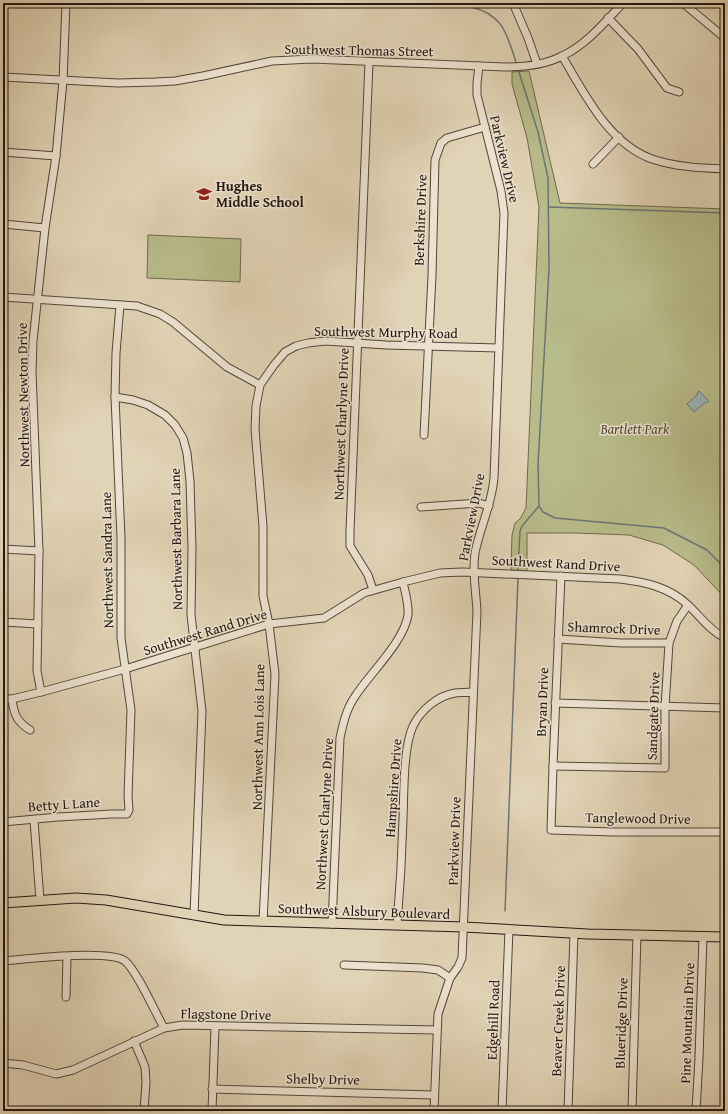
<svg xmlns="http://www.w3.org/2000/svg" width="728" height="1114" viewBox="0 0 728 1114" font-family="'Gentium Book Plus',serif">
<rect width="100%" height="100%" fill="#e1d3b5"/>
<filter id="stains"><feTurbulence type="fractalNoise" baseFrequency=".005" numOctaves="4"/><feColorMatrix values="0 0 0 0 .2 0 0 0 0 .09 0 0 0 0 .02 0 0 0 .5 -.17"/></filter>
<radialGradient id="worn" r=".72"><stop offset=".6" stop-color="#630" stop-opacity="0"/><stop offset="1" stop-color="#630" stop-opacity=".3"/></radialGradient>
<g fill="#b8bb8a" stroke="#6e694d">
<path d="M529,71L560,203L725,209V598L694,565L663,545L629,535L576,533H527V571L511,570L512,535L515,523L520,519L526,508L539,207L527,138L512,84V72Z"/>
<path d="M148,235L241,239L240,282L147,278Z"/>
</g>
<path fill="#9bb4ba" stroke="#6b7576" d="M699,391L709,401L707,403L706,402L694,412L687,404L698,394L697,393Z"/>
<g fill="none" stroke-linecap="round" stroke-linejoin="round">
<g stroke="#6b7576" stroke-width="1.5">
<path d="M395,3L471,7C505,15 507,36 517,65"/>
<path d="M518,69L538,132L548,178L549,269L538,464L539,506L543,512L555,518L664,528L707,550L725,568"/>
<path d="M549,207L725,213"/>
<path d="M518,572L520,531L522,526L539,506"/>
<path d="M505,911L518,578"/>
</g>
<defs>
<g id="minor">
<path d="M513,3L528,38L537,64"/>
<path d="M683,3L725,38"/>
<path d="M608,18L638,49L667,88L679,92"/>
<path d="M562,56C585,94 608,143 652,159C676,167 700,168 725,169"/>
<path d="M369,62L350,531V546L368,575L373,590"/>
<path d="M3,77L118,83L155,82L175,81L203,76L272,61L312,59L505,67C524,67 545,65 562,56C586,45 605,22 623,3"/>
<path d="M3,152L56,156"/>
<path d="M593,164L619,137"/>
<path d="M3,224L45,228"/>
<path d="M3,297L137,306L160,314L173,322L227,367L260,385"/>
<path d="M115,397L133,400L148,405L165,415L175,425L183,438L187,453L190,481L192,548L191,615L202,711L194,915"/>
<path d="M424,435L432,276L435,160L441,143L447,138L485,127"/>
<path d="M421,507L479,503L489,506"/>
<path d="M3,549L39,551"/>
<path d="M561,576L553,766L551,830L613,832H725"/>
<path d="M3,622L38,624"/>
<path d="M558,639L621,643H669"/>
<path d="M41,692L37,671L39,551L32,372L33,341L45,228L56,156L63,81L66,3"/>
<path d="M3,699H12L41,692L125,669L269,624L324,618L364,593L403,582L440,573L462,572L620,579C645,582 669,587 688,605C700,616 710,631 725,638"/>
<path d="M12,699C14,714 16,721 30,730"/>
<path d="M555,703L725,708"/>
<path d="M553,766L665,768V707L669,643L677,621L688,605"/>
<path d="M34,820L40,900"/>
<path d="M3,822L58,817L112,814H127L129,810L128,796L131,710L121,638V538L115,397L116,353L120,305"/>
<path d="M263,922L275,674L269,624L263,596V526L255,429L256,406L260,385L274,365L285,352L296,346L308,343L325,341L386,345L499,348"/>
<path d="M332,924L340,738C343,724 346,710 354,698C369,674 404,642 408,615C409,604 405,592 403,582"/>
<path d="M397,925C400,890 402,855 403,819C404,794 403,748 413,726C421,710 437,696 455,693C460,692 467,693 473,692"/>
<path d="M3,961C25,959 110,949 125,961C137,971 155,1012 164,1028"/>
<path d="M344,965L423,968L438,970L450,978"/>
<path d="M66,997L67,957"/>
<path d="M134,1041L145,1067L146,1082L144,1111"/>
<path d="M3,1063L23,1065L56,1074L73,1070L164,1028L183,1025L436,1030"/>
<path d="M212,1089L433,1095"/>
<path d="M212,1111L215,1027"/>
<path d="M434,1111L438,1014L450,978L458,967L462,958L477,611C476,592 472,571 475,553C480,527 492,504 494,478L504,213L501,191L477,95V83L479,66"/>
<path d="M502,1111L509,929"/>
<path d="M568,1111L574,933"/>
<path d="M632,1111L637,935"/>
<path d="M696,1111L699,1058L703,936"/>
</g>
<path id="major" d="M3,903L76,898L106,900L224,920L464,927L588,934L725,937"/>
</defs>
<use href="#minor" stroke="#524639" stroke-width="9"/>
<use href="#major" stroke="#231710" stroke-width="11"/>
<use href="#minor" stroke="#ece2cf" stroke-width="7"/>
<use href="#major" stroke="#e1d3b5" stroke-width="9"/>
</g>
<defs>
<symbol id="school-bare" viewBox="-9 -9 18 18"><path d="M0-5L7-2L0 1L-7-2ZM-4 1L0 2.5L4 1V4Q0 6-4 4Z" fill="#8f2418" stroke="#ece2cf" stroke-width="2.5" paint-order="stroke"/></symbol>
</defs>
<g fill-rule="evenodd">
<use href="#school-bare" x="193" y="183" width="22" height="22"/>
</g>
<g text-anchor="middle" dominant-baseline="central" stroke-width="3" stroke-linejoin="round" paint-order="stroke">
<g font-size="14" fill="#231710" stroke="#ece2cf">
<text transform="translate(359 50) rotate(1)">Southwest Thomas Street</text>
<text transform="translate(505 159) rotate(77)">Parkview Drive</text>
<text transform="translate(420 220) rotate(-88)">Berkshire Drive</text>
<text transform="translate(386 332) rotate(1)">Southwest Murphy Road</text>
<text transform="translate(23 395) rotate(-91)">Northwest Newton Drive</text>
<text transform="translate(341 424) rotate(-88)">Northwest Charlyne Drive</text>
<text transform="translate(471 517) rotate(-79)">Parkview Drive</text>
<text transform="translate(176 539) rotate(-91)">Northwest Barbara Lane</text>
<text transform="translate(107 560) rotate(-91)">Northwest Sandra Lane</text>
<text transform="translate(556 563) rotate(3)">Southwest Rand Drive</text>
<text transform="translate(614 628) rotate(2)">Shamrock Drive</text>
<text transform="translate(205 632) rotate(-17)">Southwest Rand Drive</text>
<text transform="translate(542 702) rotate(-88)">Bryan Drive</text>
<text transform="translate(653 716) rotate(-88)">Sandgate Drive</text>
<text transform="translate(258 737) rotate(-89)">Northwest Ann Lois Lane</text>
<text transform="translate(393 788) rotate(-86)">Hampshire Drive</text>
<text transform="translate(64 804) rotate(-4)">Betty L Lane</text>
<text transform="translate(324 814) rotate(-87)">Northwest Charlyne Drive</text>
<text transform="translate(638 818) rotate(1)">Tanglewood Drive</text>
<text transform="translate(454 841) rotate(-88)">Parkview Drive</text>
<text transform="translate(364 911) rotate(2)">Southwest Alsbury Boulevard</text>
<text transform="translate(226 1014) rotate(1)">Flagstone Drive</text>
<text transform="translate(493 1020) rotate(-88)">Edgehill Road</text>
<text transform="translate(558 1021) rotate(-88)">Beaver Creek Drive</text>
<text transform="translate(621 1023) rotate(-88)">Blueridge Drive</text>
<text transform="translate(687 1023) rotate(-88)">Pine Mountain Drive</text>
<text transform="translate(323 1079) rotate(1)">Shelby Drive</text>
</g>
<g font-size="14" font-weight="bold" fill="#231710" stroke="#ece2cf" text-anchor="start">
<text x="216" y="186">Hughes<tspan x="216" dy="16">Middle School</tspan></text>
</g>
<g font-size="14" font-style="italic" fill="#504835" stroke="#ece2cf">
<text x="635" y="429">Bartlett Park</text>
</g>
</g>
<rect width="728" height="1114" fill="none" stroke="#e1d3b5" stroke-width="16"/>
<rect x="4" y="4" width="720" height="1106" fill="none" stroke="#231710" stroke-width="2"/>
<rect x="8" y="8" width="712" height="1098" fill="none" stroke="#231710"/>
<rect width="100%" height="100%" filter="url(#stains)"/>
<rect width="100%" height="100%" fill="url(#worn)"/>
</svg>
